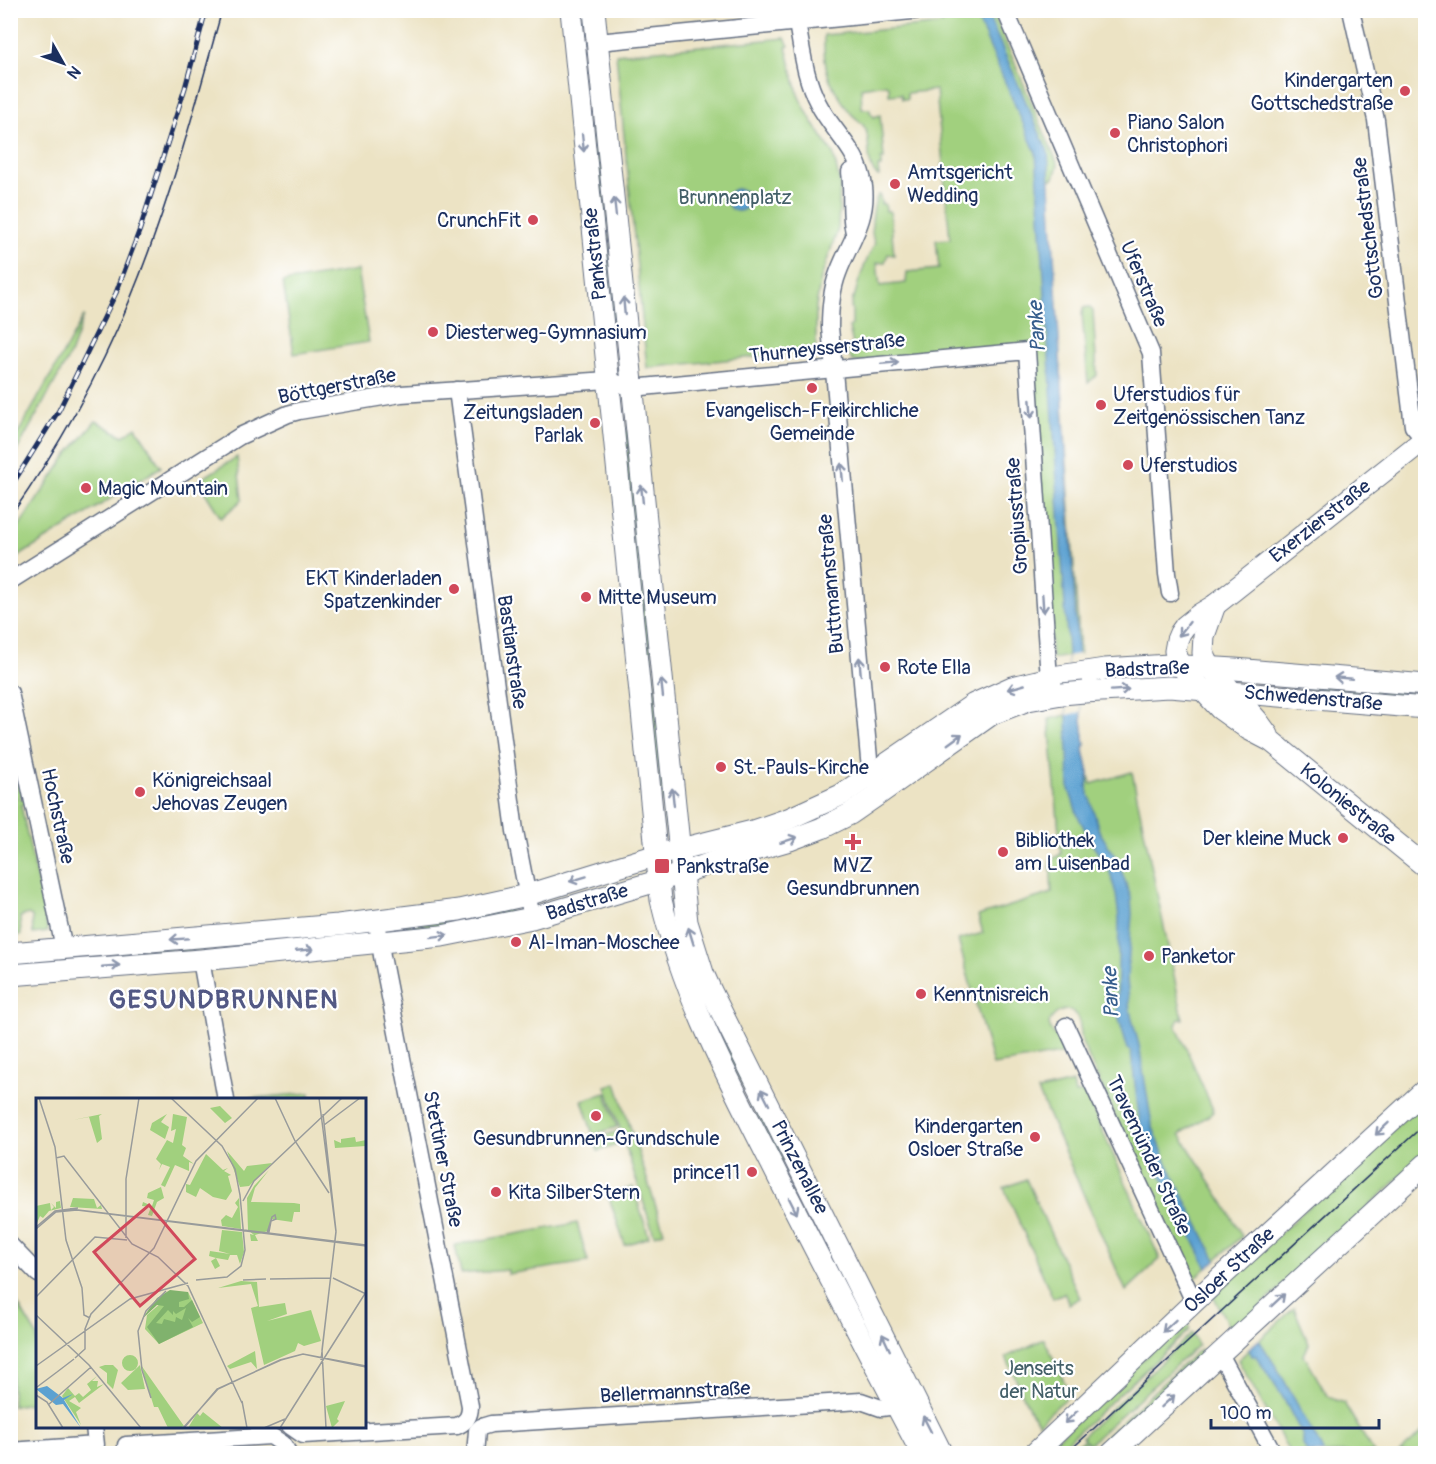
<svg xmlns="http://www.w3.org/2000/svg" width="1436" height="1464" viewBox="0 0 1436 1464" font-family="Pangolin,sans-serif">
<rect width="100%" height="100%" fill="#fff"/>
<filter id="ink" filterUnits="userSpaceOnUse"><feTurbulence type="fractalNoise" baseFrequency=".0167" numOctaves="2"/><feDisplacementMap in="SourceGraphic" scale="12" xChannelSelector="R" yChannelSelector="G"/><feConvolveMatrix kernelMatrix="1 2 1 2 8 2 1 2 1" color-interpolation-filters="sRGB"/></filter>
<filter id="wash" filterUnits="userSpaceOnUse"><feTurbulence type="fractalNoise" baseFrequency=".008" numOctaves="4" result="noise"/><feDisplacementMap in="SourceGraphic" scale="24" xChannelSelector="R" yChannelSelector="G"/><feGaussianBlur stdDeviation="1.35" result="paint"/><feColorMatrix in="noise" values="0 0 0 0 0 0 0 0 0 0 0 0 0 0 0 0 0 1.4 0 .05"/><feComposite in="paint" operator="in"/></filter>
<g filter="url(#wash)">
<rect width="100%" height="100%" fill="#ece3c4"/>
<g fill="#a1d07e" stroke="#5e806e" stroke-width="1.5">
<path d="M987,11L989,16L995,17L1058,165L1054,178L1048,181L1080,654L1052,659L1032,344L858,362L852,361L847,348L853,345L849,327L852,325V309L851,308L853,298H854C859,277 865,262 875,243C869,234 873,204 878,195H880L881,204H885L886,211H890L894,255L888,254L885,262L877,263L880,286L906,283L907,272L939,269L936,240L950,239L936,90L907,93V99H902L901,94L889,95V87L886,84L861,88L862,109H870V112L874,117L880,115L884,159H881V167H878L879,176H877C864,161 872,143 865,128C862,122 853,117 849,111C828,82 823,70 824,35L943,24L942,21Z"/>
<path d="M785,38L789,46L786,47L799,97L813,123L833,153L840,183L838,229L821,278L816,306V348L813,351L647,368L616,54Z"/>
<path d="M592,63L618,335H613L584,64Z"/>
<path d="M357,270L369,342L294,354L283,282Z"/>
<path d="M1089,307L1093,311L1097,375L1088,383L1082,314L1083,308Z"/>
<path d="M84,316L70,355L11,461V446Z"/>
<path d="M96,421L123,436L136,427L161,467L13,560L11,558V538L68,454Z"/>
<path d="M628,431L670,828L666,829L659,772L652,745L622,432Z"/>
<path d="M237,457L242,500L221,518L198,481Z"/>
<path d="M1302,685L1425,694V700L1302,688Z"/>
<path d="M1081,712L1085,745L1083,746L1091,784L1132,772L1183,1019H1179L1176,1025L1214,1112L1180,1134L1225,1205L1242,1236L1190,1283L1082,1043C1081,1035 1081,1026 1078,1019C1072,1003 1054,1011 1049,1023C1050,1033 1056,1037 1065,1040L1067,1053L993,1065L958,940L983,933L978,916L1052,893L1050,860L1061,854L1049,719Z"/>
<path d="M10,752L19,791L27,790V793L20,795V799L28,798L30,803L21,805L48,932L33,934L32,916L28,914L20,917L21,935L11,936Z"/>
<path d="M509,907L511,915L403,932L402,924Z"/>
<path d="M354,928V936L179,952L178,944Z"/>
<path d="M170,946V953L90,961L89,953Z"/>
<path d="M715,1016L788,1159L781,1163L710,1019Z"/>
<path d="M616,1083L664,1232L654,1235L606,1086Z"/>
<path d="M1073,1083L1075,1094L1085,1092L1160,1259L1126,1291L1038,1091Z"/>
<path d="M310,1093V1099H243Z"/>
<path d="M606,1093L617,1127L593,1135L582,1100Z"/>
<path d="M1425,1099V1154L1232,1333L1213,1295Z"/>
<path d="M618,1131L622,1143L598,1151L594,1139Z"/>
<path d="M791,1167L837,1259L832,1261L784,1170Z"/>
<path d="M1026,1179L1080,1298L1069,1304L1064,1293L1053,1298L1004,1188Z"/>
<path d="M633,1187L649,1237L625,1245L608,1195Z"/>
<path d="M577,1223L588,1262L508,1274V1270L461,1274L455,1245Z"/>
<path d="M11,1293L37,1336V1402L12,1406Z"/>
<path d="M1294,1308L1309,1344L1304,1355L1328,1397L1344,1403L1374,1453H1290L1238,1360Z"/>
<path d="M1185,1320L1190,1329L1055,1453L1041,1454Z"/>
<path d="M1192,1333L1198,1345L1089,1444L1086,1441L1073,1453H1068L1084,1439L1082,1436Z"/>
<path d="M1044,1339L1070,1394L1039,1423L1031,1413L1006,1357Z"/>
<path d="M1200,1349L1204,1358L1101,1453L1086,1454Z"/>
<path d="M1425,1430V1453H1399Z"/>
</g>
<g fill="#5ba1d1" stroke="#3b6898" stroke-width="1.5">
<path d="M974,11H986L1048,152L1081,712L1085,745L1083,746L1089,773L1087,787L1099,831L1118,861L1131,898L1132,914L1127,980L1130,1011L1139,1045L1152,1125L1166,1161L1216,1260L1207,1268L1145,1142L1140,1125L1131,1052L1128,1049L1117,1012L1119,918L1116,894L1109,869L1094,847L1078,816L1069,789L1067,715L1068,654L1036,153Z"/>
<circle cx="738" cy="200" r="11"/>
<path d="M1259,1340L1280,1373L1324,1453H1308L1303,1445V1436L1282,1396L1256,1356H1252L1249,1349Z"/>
</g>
<path fill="#ece3c4" d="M1079,654L1081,712L1067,715L1068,656Z"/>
</g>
<g filter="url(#ink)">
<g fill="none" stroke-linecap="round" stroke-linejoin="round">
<defs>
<g id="minor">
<path d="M1005,10L1151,353L1167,574L1170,593"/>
<path d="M1351,10L1376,120L1413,426L1424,439"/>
<path d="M797,23C802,50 805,79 818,103C833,133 860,151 864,187C868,220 849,243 838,273C831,291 830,309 830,327L869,759L871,774L875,783"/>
<path d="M598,42L922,10"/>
<path d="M850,172C853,191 849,216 854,232"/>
<path d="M457,390L515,831L532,918"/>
<path d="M10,581L240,436L288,414L299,411L401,394L608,380L632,388L1027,351L1049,679"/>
<path d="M10,693L64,948"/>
<path d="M201,960L226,1100"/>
<path d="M1066,1026L1194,1302"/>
<path d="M10,1245L38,1274"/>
<path d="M1220,1354L1274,1454"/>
<path d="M290,1426L303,1435L457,1426C467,1422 470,1416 470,1406L382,956L377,920"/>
<path d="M10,1451L96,1445L94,1426"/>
<path d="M127,1454L126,1445L271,1436L283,1444L289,1454"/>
<path d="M475,1454L477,1431L481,1427L491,1424L861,1401L881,1408L896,1406L902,1396"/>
</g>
<g id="major">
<path d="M571,10L661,900C683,994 726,1074 769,1159C819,1258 870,1356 922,1454"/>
<path d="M594,10L687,922L703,973L711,991L942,1454"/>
<path d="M1426,438L1215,605L1200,614L1185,626L1180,633L1177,640L1175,651L1180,665L1220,709L1248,729L1271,741L1426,867"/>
<path d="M1215,605L1204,636L1203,653L1210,667L1257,720L1268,735"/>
<path d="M1084,692L1169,687L1426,708"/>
<path d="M10,953L338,925L459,910L527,895L657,855L753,831L788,819L841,795L974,704L1012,687L1059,676L1105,669L1169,665L1235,669L1426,685"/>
<path d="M10,975L201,960L442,936L532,918L681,874L713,862L790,840L822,828L850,814L879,794L992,714L1028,700L1062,694"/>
<path d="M1034,1454L1194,1302L1426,1089"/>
<path d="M1111,1454L1426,1164"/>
</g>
</defs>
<use href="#minor" stroke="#646e82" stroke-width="19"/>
<use href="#major" stroke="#646e82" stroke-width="23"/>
<use href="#minor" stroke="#fff" stroke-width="16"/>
<use href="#major" stroke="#fff" stroke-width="21"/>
<g stroke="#1b2f5e" stroke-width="1.5">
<path d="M10,517C57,450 98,377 129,302C168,208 195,108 222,10"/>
<path d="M1066,1454L1426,1123"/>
</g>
<defs>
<path id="rail" d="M10,488L59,410L116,293L140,229L185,88L206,10"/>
</defs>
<use href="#rail" stroke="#1b2f5e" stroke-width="5"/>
<use href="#rail" stroke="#fff" stroke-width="3" stroke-dasharray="9" stroke-linecap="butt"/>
<defs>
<path id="major-bridge" d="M1062,694L1084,692"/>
</defs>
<use href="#major-bridge" stroke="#646e82" stroke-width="23" stroke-linecap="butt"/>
<use href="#major-bridge" stroke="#fff" stroke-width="21"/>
</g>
<defs><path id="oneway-shaft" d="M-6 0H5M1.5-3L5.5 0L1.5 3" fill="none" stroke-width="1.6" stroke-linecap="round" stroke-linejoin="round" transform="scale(1.5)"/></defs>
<g stroke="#8d97ae">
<use href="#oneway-shaft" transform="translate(583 143) rotate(84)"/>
<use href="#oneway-shaft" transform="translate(615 207) rotate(-96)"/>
<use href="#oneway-shaft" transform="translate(624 306) rotate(-95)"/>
<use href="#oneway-shaft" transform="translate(890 363) rotate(-5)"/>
<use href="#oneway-shaft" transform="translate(1031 409) rotate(86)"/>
<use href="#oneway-shaft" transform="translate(842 472) rotate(-95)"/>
<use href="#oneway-shaft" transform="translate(642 494) rotate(-96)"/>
<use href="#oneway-shaft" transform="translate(1043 604) rotate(86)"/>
<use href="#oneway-shaft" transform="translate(1184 629) rotate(128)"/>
<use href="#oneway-shaft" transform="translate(860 666) rotate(-95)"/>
<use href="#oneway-shaft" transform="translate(1343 678) rotate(-175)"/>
<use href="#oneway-shaft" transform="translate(1016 687) rotate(164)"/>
<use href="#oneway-shaft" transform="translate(662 688) rotate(-96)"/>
<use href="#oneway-shaft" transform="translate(1120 690) rotate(-4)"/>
<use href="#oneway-shaft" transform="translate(955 739) rotate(-36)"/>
<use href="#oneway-shaft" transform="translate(673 797) rotate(-96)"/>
<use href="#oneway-shaft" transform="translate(789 840) rotate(-18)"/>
<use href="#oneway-shaft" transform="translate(578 879) rotate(163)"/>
<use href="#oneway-shaft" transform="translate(439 936) rotate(-7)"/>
<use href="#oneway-shaft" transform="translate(691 936) rotate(-107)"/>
<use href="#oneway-shaft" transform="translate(179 939) rotate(176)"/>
<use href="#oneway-shaft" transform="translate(305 950) rotate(-5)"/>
<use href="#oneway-shaft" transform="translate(111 966) rotate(-5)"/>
<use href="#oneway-shaft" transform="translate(765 1097) rotate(-117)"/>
<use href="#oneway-shaft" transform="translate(1382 1129) rotate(137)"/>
<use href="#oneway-shaft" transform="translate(793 1206) rotate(63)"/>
<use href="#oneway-shaft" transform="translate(1278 1300) rotate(-43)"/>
<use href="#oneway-shaft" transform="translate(1169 1326) rotate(137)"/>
<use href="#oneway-shaft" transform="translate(886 1342) rotate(-115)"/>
<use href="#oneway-shaft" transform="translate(1168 1401) rotate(-43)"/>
<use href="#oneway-shaft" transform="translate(1071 1417) rotate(136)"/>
<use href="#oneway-shaft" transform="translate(927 1424) rotate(-117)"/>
</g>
</g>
<g fill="#d1495b" stroke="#fff" stroke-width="2">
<circle cx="1405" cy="91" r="6"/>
<circle cx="1115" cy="133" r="6"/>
<circle cx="895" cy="184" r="6"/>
<circle cx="533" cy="220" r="6"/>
<circle cx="433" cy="332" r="6"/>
<circle cx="812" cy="388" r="6"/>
<circle cx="1101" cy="405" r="6"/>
<circle cx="595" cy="423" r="6"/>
<circle cx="1128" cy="465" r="6"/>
<circle cx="86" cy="488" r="6"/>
<circle cx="454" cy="589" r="6"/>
<circle cx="586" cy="597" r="6"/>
<circle cx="885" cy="667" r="6"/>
<circle cx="721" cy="767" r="6"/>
<circle cx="140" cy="792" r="6"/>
<circle cx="1343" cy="838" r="6"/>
<path d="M850 833h6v6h6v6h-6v6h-6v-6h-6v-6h6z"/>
<circle cx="1003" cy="852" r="6"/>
<rect x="654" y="858" width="16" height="16" rx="3"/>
<circle cx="516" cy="942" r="6"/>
<circle cx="1149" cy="956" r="6"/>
<circle cx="921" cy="994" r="6"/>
<circle cx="596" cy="1116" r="6"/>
<circle cx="1035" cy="1137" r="6"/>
<circle cx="752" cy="1172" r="6"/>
<circle cx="496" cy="1192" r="6"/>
</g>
<g text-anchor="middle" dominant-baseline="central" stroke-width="4.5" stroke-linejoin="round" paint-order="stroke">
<g font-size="20" fill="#1b2f5e" stroke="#fff" text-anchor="start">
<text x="1393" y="80" text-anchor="end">Kindergarten<tspan x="1393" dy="23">Gottschedstraße</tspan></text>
<text x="1127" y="122">Piano Salon<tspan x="1127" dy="23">Christophori</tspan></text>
<text x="907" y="172">Amtsgericht<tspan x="907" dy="23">Wedding</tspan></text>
<text x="521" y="220" text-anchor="end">CrunchFit</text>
<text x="445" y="332">Diesterweg-Gymnasium</text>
<text x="1113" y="394">Uferstudios für<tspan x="1113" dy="23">Zeitgenössischen Tanz</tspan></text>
<text x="812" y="410" text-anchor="middle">Evangelisch-Freikirchliche<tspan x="812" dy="23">Gemeinde</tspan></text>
<text x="583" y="412" text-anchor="end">Zeitungsladen<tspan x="583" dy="23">Parlak</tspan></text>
<text x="1140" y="465">Uferstudios</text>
<text x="98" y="488">Magic Mountain</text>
<text x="442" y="578" text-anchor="end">EKT Kinderladen<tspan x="442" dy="23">Spatzenkinder</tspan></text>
<text x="598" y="597">Mitte Museum</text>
<text x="897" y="667">Rote Ella</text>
<text x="733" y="767">St.-Pauls-Kirche</text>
<text x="152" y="780">Königreichsaal<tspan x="152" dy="23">Jehovas Zeugen</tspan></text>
<text x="1331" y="838" text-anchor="end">Der kleine Muck</text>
<text x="1015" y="840">Bibliothek<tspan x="1015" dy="23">am Luisenbad</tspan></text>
<text x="853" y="865" text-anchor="middle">MVZ<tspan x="853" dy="23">Gesundbrunnen</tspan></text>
<text x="676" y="866">Pankstraße</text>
<text x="528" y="942">Al-Iman-Moschee</text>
<text x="1161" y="956">Panketor</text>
<text x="933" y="994">Kenntnisreich</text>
<text x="1023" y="1126" text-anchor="end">Kindergarten<tspan x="1023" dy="23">Osloer Straße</tspan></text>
<text x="596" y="1138" text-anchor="middle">Gesundbrunnen-Grundschule</text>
<text x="740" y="1172" text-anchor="end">prince11</text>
<text x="508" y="1192">Kita SilberStern</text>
</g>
<g font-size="20" fill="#435f68" stroke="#fff">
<text x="735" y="197">Brunnenplatz</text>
<text x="1039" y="1368">Jenseits<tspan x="1039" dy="23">der Natur</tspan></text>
</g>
<g font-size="20" fill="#1b2f5e" stroke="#fff">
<text transform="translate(1368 228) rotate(-97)">Gottschedstraße</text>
<text transform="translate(595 254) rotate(-96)">Pankstraße</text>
<text transform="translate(1144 284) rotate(67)">Uferstraße</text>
<text transform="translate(827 348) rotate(-6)">Thurneysserstraße</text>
<text transform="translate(337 386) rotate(-11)">Böttgerstraße</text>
<text transform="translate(1017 516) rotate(-94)">Gropiusstraße</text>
<text transform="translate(1320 521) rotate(-38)">Exerzierstraße</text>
<text transform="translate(831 584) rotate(-95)">Buttmannstraße</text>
<text transform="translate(512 652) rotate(82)">Bastianstraße</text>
<text transform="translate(1147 669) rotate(-2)">Badstraße</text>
<text transform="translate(1313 698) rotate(5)">Schwedenstraße</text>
<text transform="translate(1348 804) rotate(39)">Koloniestraße</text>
<text transform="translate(58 816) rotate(78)">Hochstraße</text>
<text transform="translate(587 902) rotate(-17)">Badstraße</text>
<text transform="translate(1149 1155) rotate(65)">Travemünder Straße</text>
<text transform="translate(443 1159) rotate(79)">Stettiner Straße</text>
<text transform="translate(800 1167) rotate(63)">Prinzenallee</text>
<text transform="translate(1229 1270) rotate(-43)">Osloer Straße</text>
<text transform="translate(675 1392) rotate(-3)">Bellermannstraße</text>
</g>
<g font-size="21" font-style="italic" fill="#355d8c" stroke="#fff">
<text transform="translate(1037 327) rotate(-94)">Panke</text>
<text transform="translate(1111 993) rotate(-93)">Panke</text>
</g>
<g font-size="26" font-weight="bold" letter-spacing="1.5" fill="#525884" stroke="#fff">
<text x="224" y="1000">GESUNDBRUNNEN</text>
</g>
</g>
<g transform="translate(36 1098)">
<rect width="330" height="330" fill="#ece3c4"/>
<path d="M184,8L196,20L189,25L174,10ZM66,16L63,18L66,41L61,45L53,19L37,22ZM131,16L125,24L133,29L129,41L114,32L116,25ZM137,16L151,19L146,47L150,50L147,58L158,66L153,64V73L139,67L129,89L125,87L134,69L126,66L123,72L125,66L120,61L131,42L137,45L140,31L135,33ZM319,39L320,44L330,42V48L299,50L298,42L305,45V41ZM191,53L208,73L211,68L236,65L213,88L204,89ZM170,56L187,72L192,70L188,73L195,77L192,78L196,93L190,102L177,99L164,90L160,99L150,94V86L154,87ZM233,72L219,90L215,104L258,105L264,106V114H258L256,124L235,121L232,133L219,137L222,143H215L214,136L218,137L212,132L211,100L218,88ZM125,89L128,100L121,104L116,118L112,117L115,109L106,108L107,104L116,108L118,102L111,100L112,95ZM37,100L58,101L61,110L65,107L66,111L34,109ZM203,100L205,131L186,128L185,122L190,117L196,120L202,109L199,105ZM24,103L25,110L13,113L7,120L4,118L1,125L0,108L14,105L15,112L18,109L15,105L20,110V104ZM186,132L206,134L208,154L204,166L201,157H194L192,162L180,160L184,168L179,171L175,163L180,160L173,158L174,153L194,156L183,153ZM205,183L221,184L223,209L249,205L251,216L231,223L275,212L285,243L268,248L262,245L259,253L228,267L215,210L222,208L215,186L182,190ZM138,194H152L167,225L123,246L109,231L111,217ZM219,253L221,271L215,264L194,271L191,268ZM86 265a8 8 0 1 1 16 0a8 8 0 1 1-16 0ZM69,267H77L82,272L77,291L71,285V275L63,269ZM104,267L109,291L92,292L85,285ZM105,267L148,328L144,330H132L122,309H118ZM61,278L56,283H62L61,289L68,286L43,305L39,299L33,303L45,310L40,314L45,327L26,298L32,290L39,298L43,295L47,299L55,292L51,286ZM309,303L301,321L303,323L296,330L290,308ZM167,314L187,330H152L161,315L164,318Z" fill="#a1d07e"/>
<path d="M134,192L152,194L153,201L143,204V209H148L156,202L164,219L156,224L152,220L157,229L123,246L111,229L128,208L121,207L106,221L121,200ZM150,210L146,222L140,219L139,224L128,221L126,226L120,225L132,212L137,217V213L140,216Z" fill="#80b26d" fill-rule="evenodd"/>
<path d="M11,288L27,300L37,296L28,302L45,330L27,306L20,307L0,291Z" fill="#5ba1d1"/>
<path fill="none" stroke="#989b9b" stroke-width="1.5" d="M3,0L19,49L30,142L46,190L48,217L54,220M135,0L186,48L199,71L204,97L209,152L205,168L191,179L160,182M239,0L259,43L293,95M283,0L300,134L286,252L290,330M288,27L324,0M20,60L28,58L96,146L122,159L152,188L206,305M207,103L218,83L306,0M34,111L330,147M0,129L19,113L42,110M0,131L20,114L41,112L330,148M230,135H232L233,134L235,123L240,121L239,117L236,119L231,135M90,140V81L103,0M297,180L330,196M234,181L294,180M207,182L230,181M0,199L59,139L91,142M0,217L53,267L105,330M39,260L49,251V231L55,216L118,150L160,63L222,0M285,262L300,133L287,16M0,268L94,201L152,185M21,274L38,261M1,289L21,274M0,297L11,304L27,330M115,300L106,272L102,233L110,213L130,193M206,303L211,330M12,307L55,269M147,330L182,291L244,262L267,256L330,268M148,330L181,291L245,262L267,256L330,269M228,330L249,321M244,330L330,194"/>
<path fill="#d1495b" fill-opacity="0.15" stroke="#d1495b" stroke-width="3" d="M113,107L159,161L104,208L58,154Z"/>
<rect width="330" height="330" fill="none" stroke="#1b2f5e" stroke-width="3"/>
</g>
<rect width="1436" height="1464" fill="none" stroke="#fff" stroke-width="36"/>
<g transform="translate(63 63) rotate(130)" stroke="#ffffff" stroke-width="4.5" paint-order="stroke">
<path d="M0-4.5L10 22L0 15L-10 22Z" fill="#1b2f5e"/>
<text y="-9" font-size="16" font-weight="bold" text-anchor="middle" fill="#1b2f5e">N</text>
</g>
<path d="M1211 1419v9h168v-9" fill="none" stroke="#1b2f5e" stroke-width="3"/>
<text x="1220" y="1419" font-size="18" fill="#1b2f5e" stroke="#ffffff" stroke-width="4.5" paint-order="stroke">100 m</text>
</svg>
